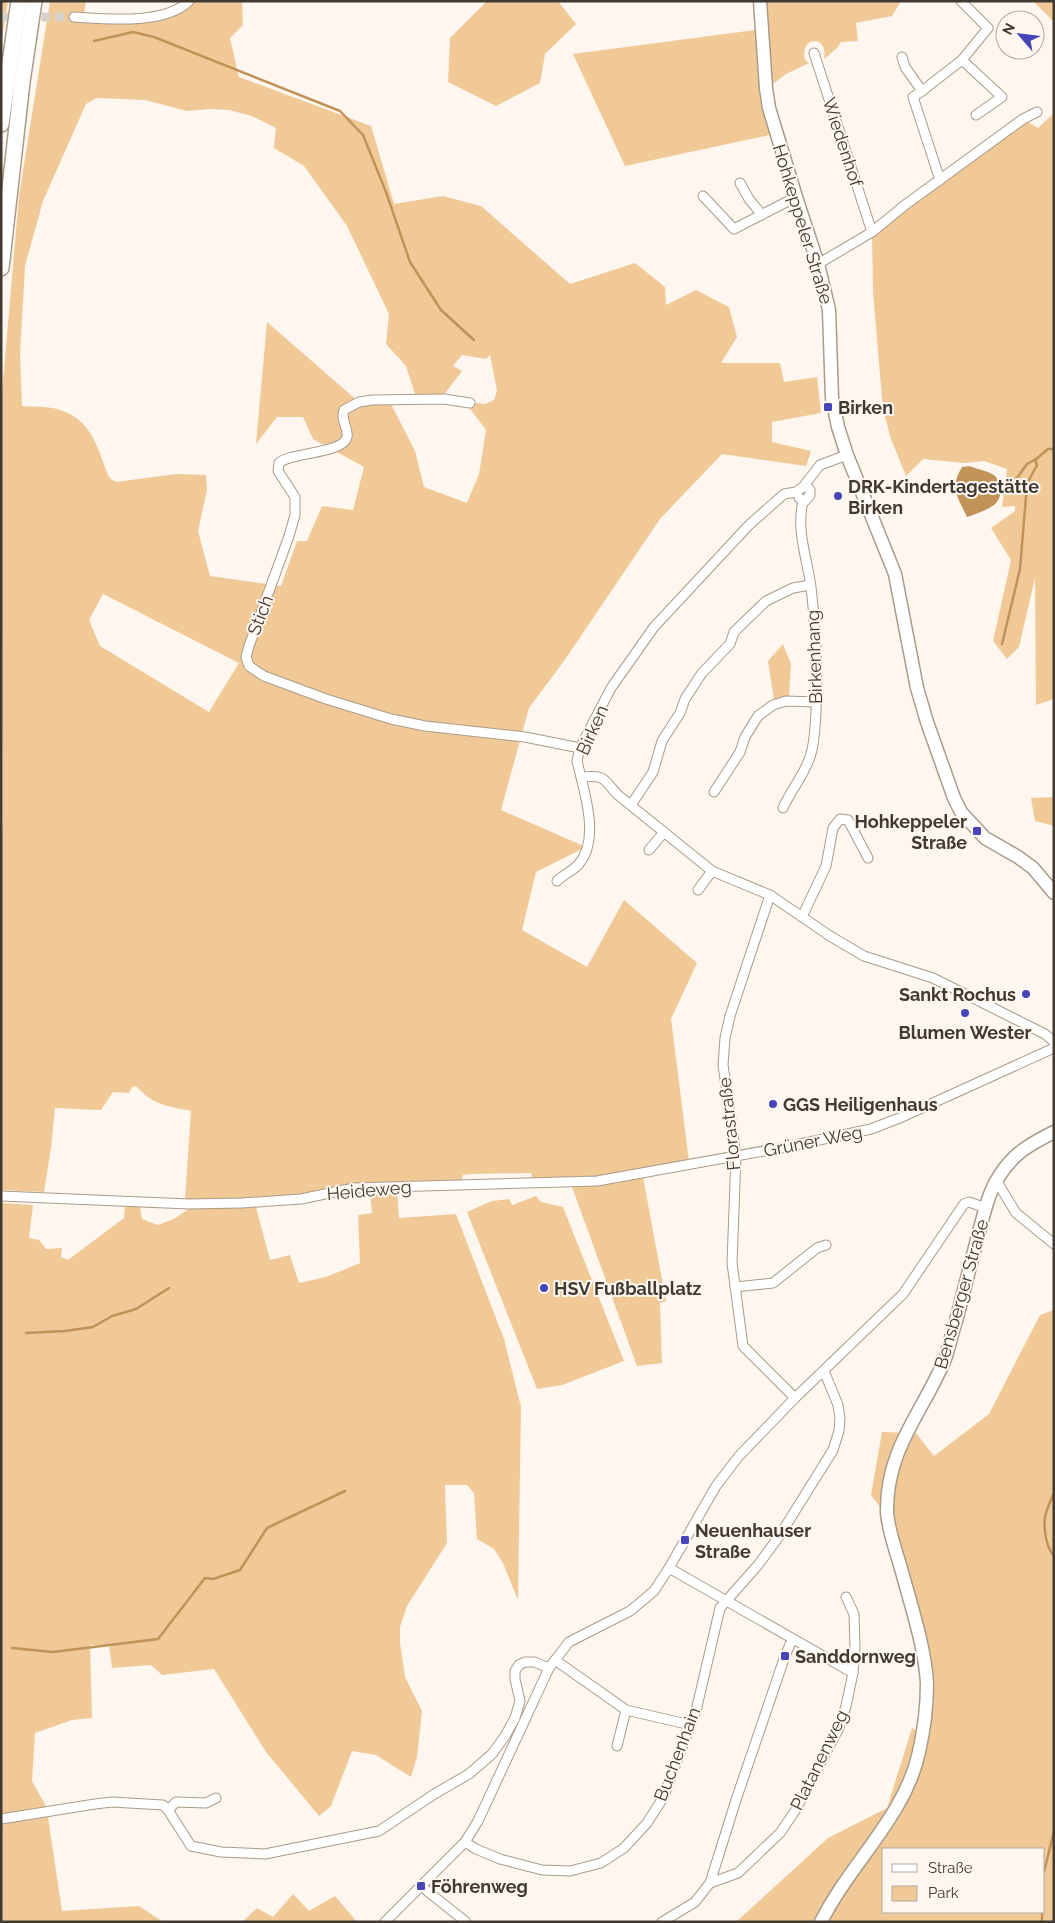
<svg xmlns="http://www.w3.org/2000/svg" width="1055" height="1923" viewBox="0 0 1055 1923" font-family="Raleway,sans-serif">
<rect width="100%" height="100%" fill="#fef7ef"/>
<g fill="#f1c997" fill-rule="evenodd">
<path d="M1,1H8L1,44Z"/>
<path d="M50,1H86L83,21L126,22L191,4L194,1H242L243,25L230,38L239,77L371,126L394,204L443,196L481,206L570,284L635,263L665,287L666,305L696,290L729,307L737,337L721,363H780L784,382L817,377L821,413L772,422V442L811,451L806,466L722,454L660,519L564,661L529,708L501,810L586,847L536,872L522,930L587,967L624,900L697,963L671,1019L689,1161L642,1171L575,1180H532L531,1173L470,1174L463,1175L461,1182L366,1183L339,1186L308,1194L273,1198L185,1200L191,1111C167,1106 153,1105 136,1086L132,1087L129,1093L113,1092L101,1110L55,1108L51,1148L44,1192L1,1190V828L3,825L1,404L19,196ZM97,98L145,100L187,111L210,109L229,110L252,116L276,128L274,148L304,166L347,226L389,314L386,344L406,366L415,394L418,397L443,396L462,371L453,366L462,355L486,359L490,355L497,390L494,400L485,404L465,402L486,430L479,474L467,503L424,487L415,451L389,400L359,402L267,322L256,444L277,417H303L313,439L364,467L353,510L322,506L307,541H297L281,586L210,576L198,531L207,490L206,475L176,474L116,482L111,479L108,475C97,446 91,418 57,409C46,406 33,407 22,406L20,353L25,266L43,201L86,104ZM103,594L239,663L209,712L100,646L89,620Z"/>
<path d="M487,1H558L576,24L545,54L540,83L496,106L448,82L450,38Z"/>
<path d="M766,1H901L892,16L856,23L858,41L841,42L837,48L824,59C829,35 799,35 805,60L809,63L786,74L769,87V37Z"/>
<path d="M1033,1H1054V22Z"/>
<path d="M755,30C757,66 760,100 770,135L625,166L573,54Z"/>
<path d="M1054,113V699L1036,705L1035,578L1019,647L1007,659L993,641L1011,560L991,528L1015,511V506L1002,507L1007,469L984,461L965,463L923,459L906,476L891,439L883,410L873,292L872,232L1023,119L1038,128Z"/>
<path d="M783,644L791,664L789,698L774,700L768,661Z"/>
<path d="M1054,797V826L1035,821L1031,798Z"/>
<path d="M643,1177L666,1301L660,1303L662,1363L637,1366L572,1187L614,1183Z"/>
<path d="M397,1189L399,1218L456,1214L504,1339L521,1407L518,1600L503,1563L494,1549L477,1539L474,1493L467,1485H445L447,1543L407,1606L400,1627V1643L405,1677L422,1711L417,1757L411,1777L376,1755L352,1751L331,1806L319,1816L266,1752L214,1669L162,1675L151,1665L112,1668L109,1645H90L92,1718L72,1720L35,1733L32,1781L47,1808L1,1815V1203L33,1205L29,1238L39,1240L46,1249L62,1248L61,1257L68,1260L124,1218L125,1205L140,1207L142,1219L158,1225L174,1219L193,1206L256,1207L270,1260L290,1255L299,1283L326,1277L360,1263L358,1215L372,1213L370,1191Z"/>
<path d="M536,1196L541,1202L563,1207L624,1361L562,1385L537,1389L467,1212L492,1201L509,1199L512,1205Z"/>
<path d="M1054,1310V1922H736L828,1838L887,1808L912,1728L922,1734L927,1681L887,1516L871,1495L882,1432L916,1433L934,1456L989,1414L1040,1315ZM884,1849H1044V1912H884Z"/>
<path d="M48,1817L62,1911L139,1906L163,1922H1V1824Z"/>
<path d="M293,1894L309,1911L335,1896L357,1922H242L257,1908L273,1917Z"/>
</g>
<path fill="#c19358" d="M969,466C977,469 989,471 995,476C1002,483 1003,497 995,504C988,510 976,514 967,517C958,497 949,489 962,467Z"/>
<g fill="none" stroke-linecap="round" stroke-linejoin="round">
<g stroke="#c19358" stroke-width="2.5">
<path d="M94,41L133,32L154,37L340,111L363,135L386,192L410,262L441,310L474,340"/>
<path d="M1003,485L1017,478L1027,464L1036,459"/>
<path d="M1002,644L1020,569L1027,484L1037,465L1035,460L1048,449H1054"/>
<path d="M26,1333L65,1331L93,1327L112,1316L136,1309L169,1288"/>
<path d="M1054,1493C1046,1511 1042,1518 1046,1538C1048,1546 1049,1550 1054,1556"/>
<path d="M12,1648L53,1652L158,1639L205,1578L213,1579L240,1570L267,1528L345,1491"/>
<path d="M1044,1872L1054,1831"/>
<path d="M1042,1912V1922"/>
</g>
<path stroke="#d8d1c9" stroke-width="9" stroke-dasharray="9 4.5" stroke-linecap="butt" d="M1,17H74"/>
<defs>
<g id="street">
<path d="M74,17C106,19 165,25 189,1"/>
<path d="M814,53L872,232"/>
<path d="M902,57L905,67L922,91L913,97L940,180"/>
<path d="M962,60L1002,97L976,115"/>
<path d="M922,91L962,60L988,28L961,1"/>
<path d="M740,183L749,199L762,215"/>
<path d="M703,196L734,229L796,197"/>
<path d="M818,264L872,232L905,205L1023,119L1037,112"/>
<path d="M470,403L444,399L372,400L359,402L344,410C340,421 349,428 347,437C343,454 290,452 279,463L278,471L295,497V515L289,536L249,646L246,657L249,666L264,676L326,699L391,719L425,726L525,737L580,748"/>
<path d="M799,498L805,501L810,495V490L805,485"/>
<path d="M581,777C608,775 602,779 618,795L712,871L770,895L830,936L864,956L933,978L1045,1034L1054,1042"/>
<path d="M714,792L740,752L745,737L758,716L773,705L786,701L816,702"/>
<path d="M631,805L653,772L662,741L680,713L685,699L702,673L730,644L734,632L766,601L793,588L810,585"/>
<path d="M783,808C791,790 804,775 810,757C815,743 815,727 816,712C818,668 816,630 811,587C807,558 796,530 803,501"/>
<path d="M649,850L664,832"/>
<path d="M557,881C563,875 572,871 578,865C601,840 584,791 577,761L580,748L611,688L654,627L749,525L784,494L796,492L803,487L820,465L847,455"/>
<path d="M698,890L712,871"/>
<path d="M770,895L730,1016L725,1038L723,1065L736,1156L732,1263L743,1346L795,1398"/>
<path d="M802,917L826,866L833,828L840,819L848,820L868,858"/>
<path d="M996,1180L1016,1213L1054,1244"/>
<path d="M1,1196L189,1204L242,1203L301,1199L354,1188L597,1181L786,1147L871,1129L902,1117L1054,1048"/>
<path d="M735,1287L773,1283L817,1248L826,1245"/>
<path d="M669,1568L853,1673"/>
<path d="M555,1660L626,1710L691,1725"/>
<path d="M617,1746L626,1710"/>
<path d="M168,1810L191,1846L221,1852L265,1854L379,1831L436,1793L469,1774L492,1754L505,1736L515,1718L520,1701L515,1679V1671L519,1665L525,1662H534L549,1668"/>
<path d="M1,1819L95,1804L112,1802L163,1805L168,1810L176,1802L206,1803L216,1798"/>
<path d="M465,1842L476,1849L500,1859L542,1870L570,1871L601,1863L624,1848L647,1823L663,1798L696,1711L720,1608L758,1565L780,1535L833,1450L839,1431L840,1418L838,1405L824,1371"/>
<path d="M710,1883L738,1873L780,1833L795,1811L839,1728L846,1706L853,1673L855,1648L854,1614L846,1597"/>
<path d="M421,1886L466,1922"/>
<path d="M385,1922L465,1842L478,1821L549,1668L569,1642L630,1611L654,1591L669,1568L716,1486L739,1456L795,1398L903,1294L964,1204L969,1202L986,1208"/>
<path d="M662,1922L695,1902L710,1883L736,1800L785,1656L792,1640"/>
</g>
<g id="secondary">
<path d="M760,1L766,88L769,108L796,197L818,264L829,310L832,398L838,427L847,455L895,574L917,688L927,722L954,798L961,812L985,838L1018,857L1033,868L1054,893"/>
<path d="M821,1922C850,1863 905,1817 919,1752C924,1730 927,1706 927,1683C925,1648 911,1605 902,1572C897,1554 888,1530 887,1512C886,1449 922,1414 945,1359C949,1347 952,1333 956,1321C964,1291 971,1262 979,1232C984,1214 988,1194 998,1178C1012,1154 1030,1144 1054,1132"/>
</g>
<g id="highway">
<path d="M1,124L19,1"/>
<path d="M1,268L22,82L34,1"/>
</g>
</defs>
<use href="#street" stroke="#aa9b89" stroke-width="11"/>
<use href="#secondary" stroke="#aa9b89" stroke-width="15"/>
<use href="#highway" stroke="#aa9b89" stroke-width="18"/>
<use href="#street" stroke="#fff" stroke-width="9"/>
<use href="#secondary" stroke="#fff" stroke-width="12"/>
<use href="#highway" stroke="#fff" stroke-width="15"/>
</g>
<g fill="#4645ba" stroke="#fef7ef" stroke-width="2">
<rect x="823" y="402" width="10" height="10" rx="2.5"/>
<circle cx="838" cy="496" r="5"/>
<rect x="972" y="826" width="10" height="10" rx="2.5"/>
<circle cx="1026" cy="994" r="5"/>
<circle cx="965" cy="1013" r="5"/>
<circle cx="773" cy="1104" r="5"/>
<circle cx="544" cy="1288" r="5"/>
<rect x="680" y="1535" width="10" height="10" rx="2.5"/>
<rect x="780" y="1651" width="10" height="10" rx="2.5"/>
<rect x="416" y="1881" width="10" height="10" rx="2.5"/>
</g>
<g text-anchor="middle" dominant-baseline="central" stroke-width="4" stroke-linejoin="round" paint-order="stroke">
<g font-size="18" fill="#403a32" stroke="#fef7ef">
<text transform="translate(843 142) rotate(72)">Wiedenhof</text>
<text transform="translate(803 224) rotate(73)">Hohkeppeler Straße</text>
<text transform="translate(260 615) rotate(-69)">Stich</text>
<text transform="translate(814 657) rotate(-92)">Birkenhang</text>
<text transform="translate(592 730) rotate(-66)">Birken</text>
<text transform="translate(729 1124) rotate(-96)">Florastraße</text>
<text transform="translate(813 1141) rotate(-11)">Grüner Weg</text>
<text transform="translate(369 1190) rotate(-5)">Heideweg</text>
<text transform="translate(961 1294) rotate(-74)">Bensberger Straße</text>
<text transform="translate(677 1754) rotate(-69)">Buchenhain</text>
<text transform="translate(819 1760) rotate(-64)">Platanenweg</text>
</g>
<g font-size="18" font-weight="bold" fill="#403a32" stroke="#fef7ef" text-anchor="start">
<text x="838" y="407">Birken</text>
<text x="848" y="486">DRK-Kindertagestätte<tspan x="848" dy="21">Birken</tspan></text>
<text x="967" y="821" text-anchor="end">Hohkeppeler<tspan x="967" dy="21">Straße</tspan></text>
<text x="1016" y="994" text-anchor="end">Sankt Rochus</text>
<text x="965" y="1032" text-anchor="middle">Blumen Wester</text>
<text x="783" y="1104">GGS Heiligenhaus</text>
<text x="554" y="1288">HSV Fußballplatz</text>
<text x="695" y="1530">Neuenhauser<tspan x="695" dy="21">Straße</tspan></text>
<text x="795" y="1656">Sanddornweg</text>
<text x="431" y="1886">Föhrenweg</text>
</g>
</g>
<rect width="1055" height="1923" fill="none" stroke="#403a32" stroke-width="5"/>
<rect x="882" y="1848" width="162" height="65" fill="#fef7ef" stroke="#b2aba3"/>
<rect x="892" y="1864" width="25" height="8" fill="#ffffff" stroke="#b2aba3"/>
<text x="928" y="1873" font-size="15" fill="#403a32">Straße</text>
<rect x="892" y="1886" width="25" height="15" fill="#f1c997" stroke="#b2aba3"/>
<text x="928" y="1898" font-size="15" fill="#403a32">Park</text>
<g transform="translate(1020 35) rotate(298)"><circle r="24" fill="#fef7ef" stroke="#b2aba3"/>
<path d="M0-4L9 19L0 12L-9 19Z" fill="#4645ba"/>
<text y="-8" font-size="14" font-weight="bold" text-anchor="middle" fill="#403a32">N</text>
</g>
</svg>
